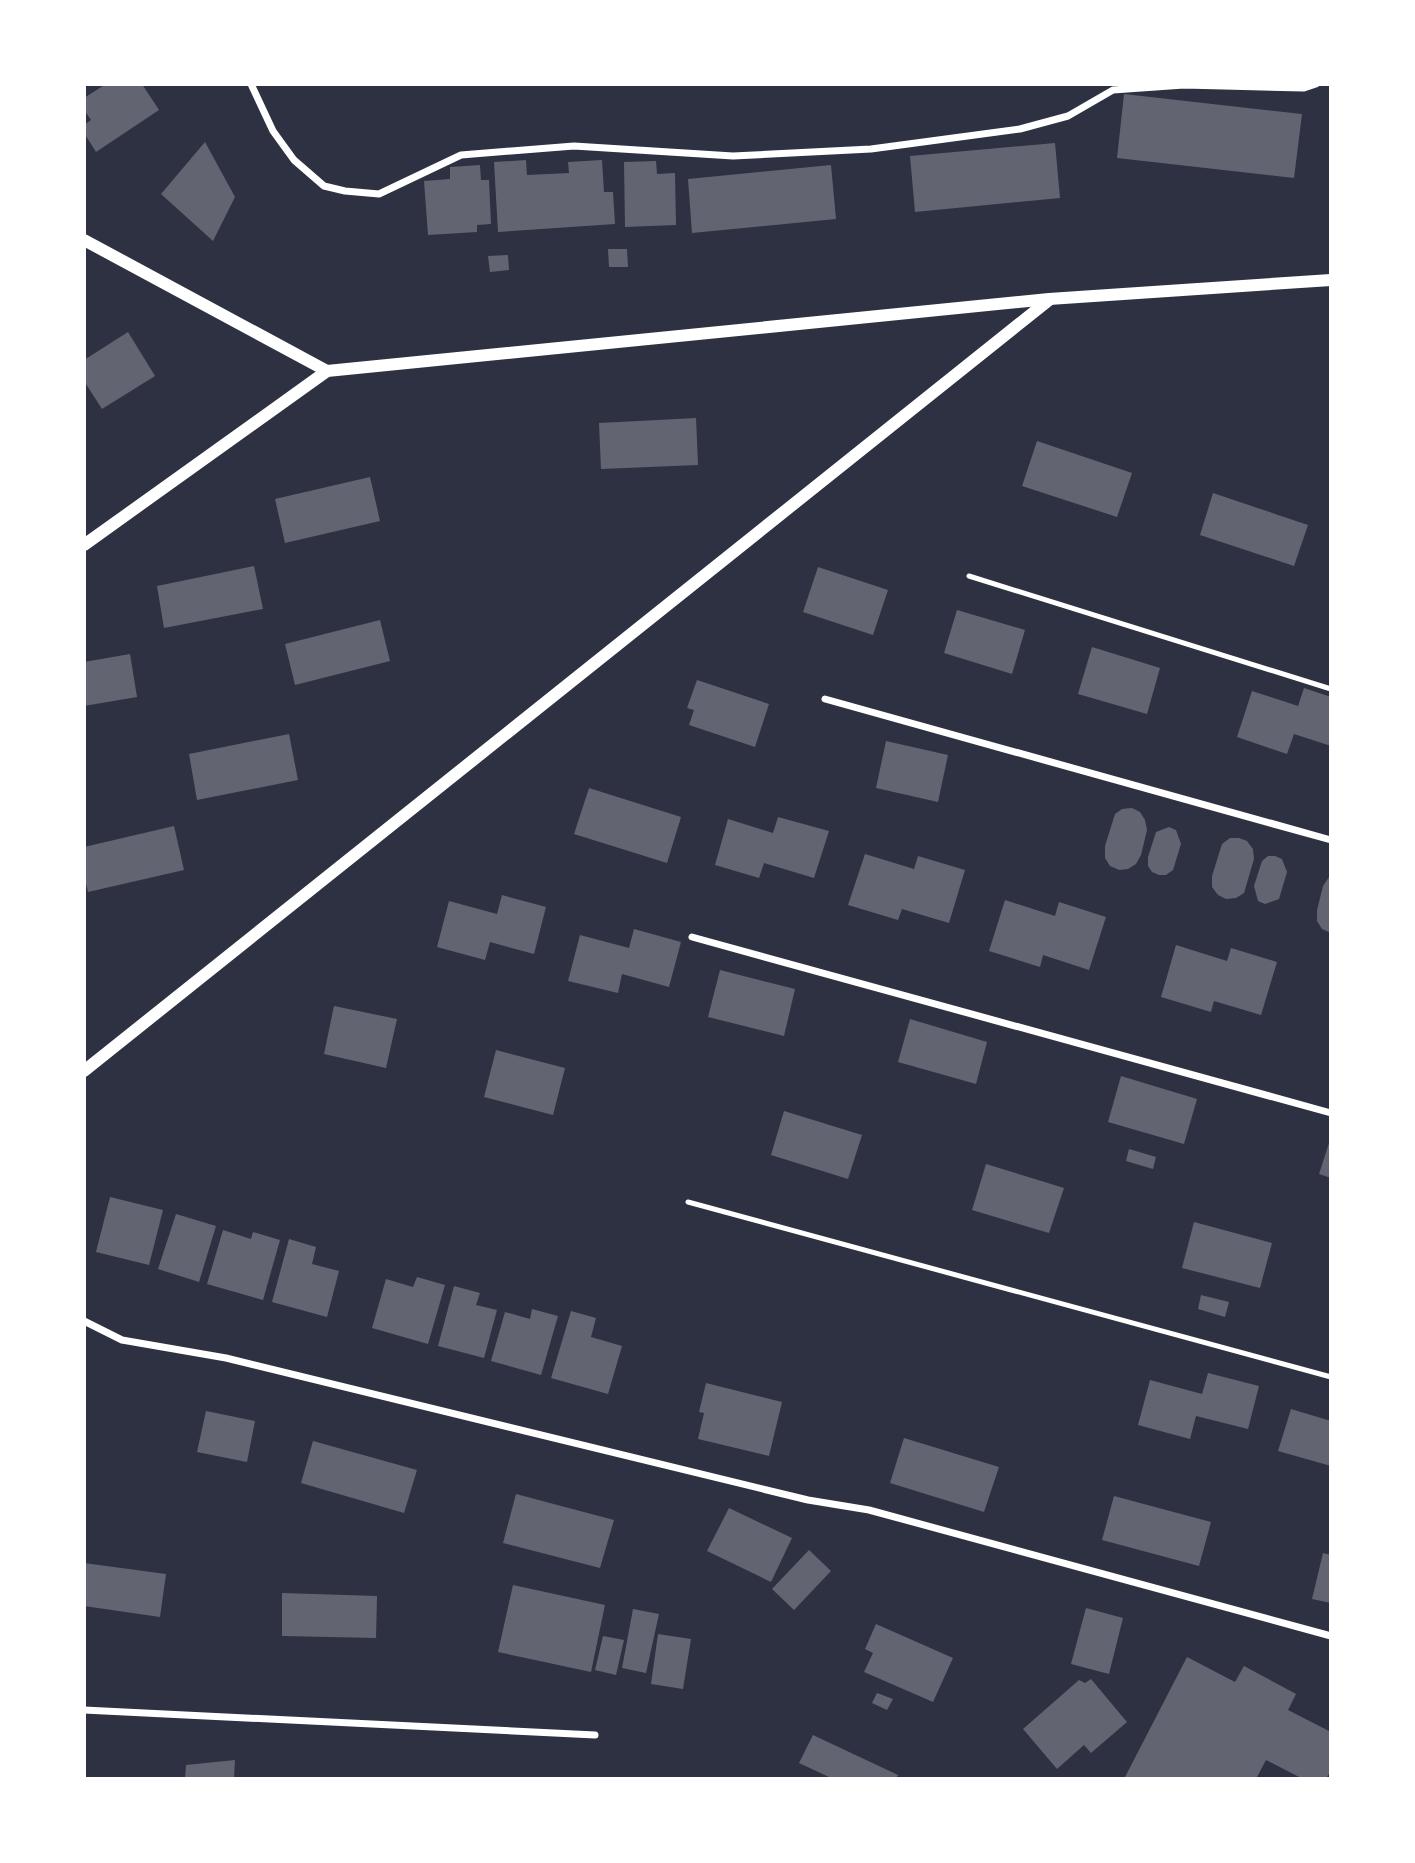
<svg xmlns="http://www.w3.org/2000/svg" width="1415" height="1863" viewBox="0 0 1415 1863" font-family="'Fira Sans',sans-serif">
<rect width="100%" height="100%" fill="#2d3142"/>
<g fill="#626471">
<path d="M106,84H142L159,110L96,152L84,133V125L91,120L84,110V98Z"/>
<path d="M1124,94L1302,114L1294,178L1117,158Z"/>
<path d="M205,142L235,197L213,241L161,194Z"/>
<path d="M1055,143L1060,198L915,212L910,156Z"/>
<path d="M526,160L527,175L569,173L568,162L602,160L604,192H613L615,224L498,232L494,162Z"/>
<path d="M656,161L657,174L675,173L676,225L625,227L624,162Z"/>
<path d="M480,165L481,180H489L491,224L477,225V232L428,235L424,181L450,179V167Z"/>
<path d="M831,165L836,219L692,233L688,179Z"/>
<path d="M608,249H627L628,267H609Z"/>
<path d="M508,255L509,270L490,272L488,256Z"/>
<path d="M128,332L155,376L102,409L84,381V360Z"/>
<path d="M696,418L698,465L601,469L599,423Z"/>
<path d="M1037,441L1132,473L1117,517L1022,486Z"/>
<path d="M370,477L380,521L285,543L275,499Z"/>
<path d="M1213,493L1308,525L1294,566L1200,535Z"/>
<path d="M254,566L263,609L164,628L157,586Z"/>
<path d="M818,567L888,590L873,635L803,612Z"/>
<path d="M957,610L1025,630L1012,674L944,653Z"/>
<path d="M380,620L390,661L295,685L285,644Z"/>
<path d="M1092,647L1160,668L1147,714L1078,694Z"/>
<path d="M130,654L137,697L84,706V662Z"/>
<path d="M697,680L769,704L755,747L689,725L694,710L687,708Z"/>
<path d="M1304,688L1331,697V746L1294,734L1287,754L1237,737L1252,691L1298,706Z"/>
<path d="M289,734L298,780L197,800L189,754Z"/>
<path d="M886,741L948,755L938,802L876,788Z"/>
<path d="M589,788L681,817L667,863L574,834Z"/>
<path d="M1132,808L1140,812L1145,820L1147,830L1141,855L1136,864L1128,869L1119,870L1110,866L1105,858V846L1115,814L1122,809Z"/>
<path d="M778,817L829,831L814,878L764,863L759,878L715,865L728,819L773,833Z"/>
<path d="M174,826L184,870L88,892L84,876V847Z"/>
<path d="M1169,827L1176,830L1181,844L1173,870L1166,875H1159L1152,872L1148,866V857L1156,832Z"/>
<path d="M1230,838H1239L1247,841L1253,849L1254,859L1244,893L1236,898L1226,899L1218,895L1212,887V876L1222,844Z"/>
<path d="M865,854L914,869L918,856L965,870L949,923L902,909L898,920L848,905Z"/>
<path d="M1268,856H1275L1282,859L1287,872L1279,899L1265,904L1258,901L1254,886L1262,861Z"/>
<path d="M1331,874V933L1322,929L1317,921V910L1323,886Z"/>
<path d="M502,895L546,907L534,954L490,942L485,960L437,947L449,901L497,914Z"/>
<path d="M1005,900L1055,916L1059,902L1106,917L1089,970L1043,955L1040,967L989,951Z"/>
<path d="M634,929L681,942L669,987L622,974L618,993L568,981L580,935L629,948Z"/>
<path d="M1176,945L1227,961L1231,948L1277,962L1261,1015L1214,1001L1211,1012L1161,997Z"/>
<path d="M720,970L795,989L784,1036L708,1017Z"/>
<path d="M334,1006L397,1019L386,1068L324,1054Z"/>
<path d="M910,1019L987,1042L976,1084L898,1062Z"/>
<path d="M496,1050L565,1068L553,1115L484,1097Z"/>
<path d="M1121,1076L1197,1099L1184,1144L1108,1122Z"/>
<path d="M784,1111L862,1135L848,1179L771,1155Z"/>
<path d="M1331,1137V1178L1319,1174Z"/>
<path d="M1129,1149L1156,1157L1153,1169L1126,1161Z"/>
<path d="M986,1164L1064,1188L1049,1233L972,1210Z"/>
<path d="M110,1197L163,1210L149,1265L96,1252Z"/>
<path d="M176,1214L216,1226L199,1282L158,1269Z"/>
<path d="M1194,1222L1272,1243L1260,1288L1182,1268Z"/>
<path d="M223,1230L251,1239L253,1232L280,1240L263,1300L207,1284Z"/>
<path d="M289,1239L316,1247L312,1264L339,1271L327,1317L272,1302Z"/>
<path d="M417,1277L445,1285L428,1344L372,1328L386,1279L413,1287Z"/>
<path d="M454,1286L480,1293L476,1305L497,1310L484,1358L438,1346Z"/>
<path d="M1201,1295L1229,1302L1225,1317L1198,1309Z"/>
<path d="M532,1309L558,1316L541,1375L491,1361L505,1312L530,1319Z"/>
<path d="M571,1311L596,1318L591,1337L622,1346L608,1394L551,1378Z"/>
<path d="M1208,1373L1259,1386L1248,1429L1196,1416L1190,1439L1138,1425L1150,1380L1202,1394Z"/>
<path d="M706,1383L782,1402L769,1456L698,1439L704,1413L699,1412Z"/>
<path d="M1291,1409L1331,1421V1466L1278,1451Z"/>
<path d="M206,1411L255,1421L247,1462L197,1452Z"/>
<path d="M904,1438L999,1467L984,1512L890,1483Z"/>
<path d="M313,1441L417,1470L404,1513L301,1483Z"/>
<path d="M516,1494L614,1520L600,1568L503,1543Z"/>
<path d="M1114,1496L1211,1522L1199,1566L1102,1540Z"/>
<path d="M729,1508L792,1538L771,1582L707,1551Z"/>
<path d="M809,1550L831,1571L794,1610L772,1589Z"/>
<path d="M1323,1553L1331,1555V1603L1312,1599Z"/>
<path d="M84,1563L166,1574L160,1617L84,1606Z"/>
<path d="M513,1585L605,1605L591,1672L498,1652Z"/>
<path d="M282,1593L377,1596L376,1638L282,1636Z"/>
<path d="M1086,1608L1123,1618L1109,1674L1071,1664Z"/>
<path d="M633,1609L659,1614L646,1673L622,1668Z"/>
<path d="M876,1624L953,1658L933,1702L864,1672L873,1653L865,1649Z"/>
<path d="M658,1634L691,1639L683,1689L651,1684Z"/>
<path d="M603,1636L624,1640L616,1675L595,1670Z"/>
<path d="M1187,1657L1235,1682L1244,1666L1296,1694L1288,1710L1331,1732V1770L1326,1779H1303L1266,1760L1256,1779H1124Z"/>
<path d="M1091,1679L1127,1722L1091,1753L1084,1745L1057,1769L1023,1729L1079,1680L1085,1683Z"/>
<path d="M877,1693L893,1699L887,1710L872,1703Z"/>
<path d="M813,1735L898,1775L896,1779H828L829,1777L799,1763Z"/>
<path d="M235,1760L234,1779H185L186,1765Z"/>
</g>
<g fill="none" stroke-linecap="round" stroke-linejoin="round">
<g stroke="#fff" stroke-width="5">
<path d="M969,576L1331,689"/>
<path d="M688,1202L1331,1377"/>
</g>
<g stroke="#fff" stroke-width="7">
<path d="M251,84L273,131L294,160L324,186L345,191L379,194L461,155L574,146L733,156L871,149L1020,129L1068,116L1113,90L1184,85L1304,88L1316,84"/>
<path d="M825,699L1331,840"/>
<path d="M692,937L1331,1113"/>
<path d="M84,1321L122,1340L226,1358L808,1500L869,1510L1331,1636"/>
<path d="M84,1710L595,1735"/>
</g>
<g stroke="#fff" stroke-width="12">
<path d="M84,240L327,371"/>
<path d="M84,545L327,371L1049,299L1331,280"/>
<path d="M84,1071L1049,300"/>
</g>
</g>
<rect width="1415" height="1863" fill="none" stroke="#ffffff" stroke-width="172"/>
</svg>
